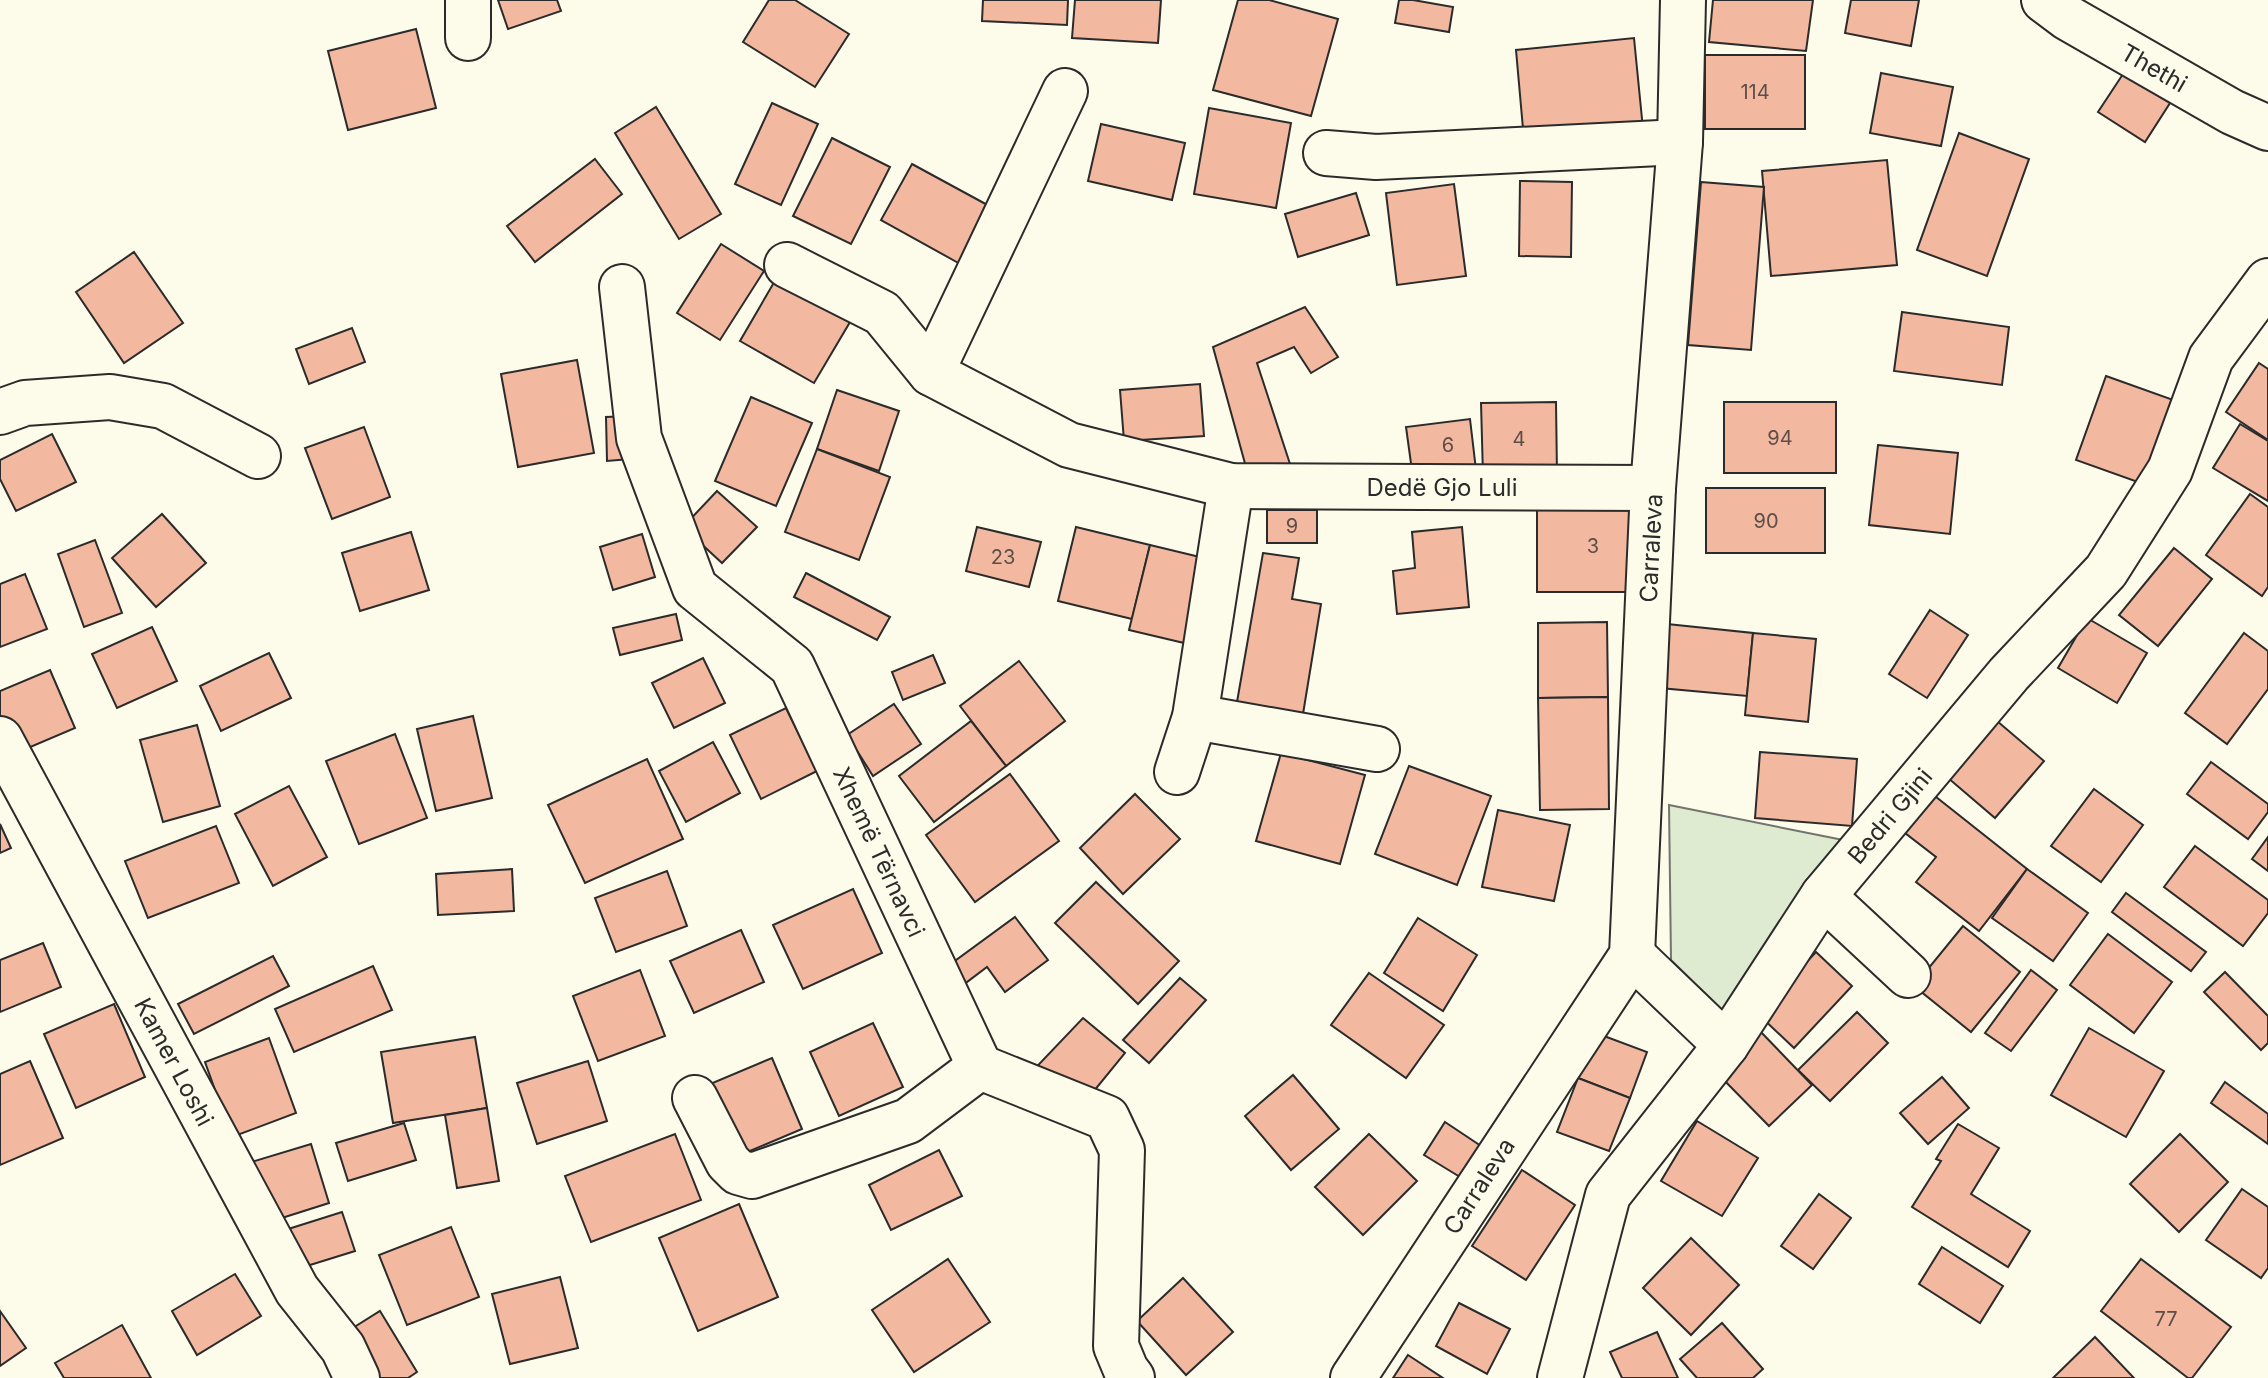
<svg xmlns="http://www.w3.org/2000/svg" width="2268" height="1378" viewBox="0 0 2268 1378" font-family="Inter,sans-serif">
<rect width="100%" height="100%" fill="#fdfbea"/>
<path fill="#deebd1" stroke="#74746e" stroke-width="2" d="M1669,805L1848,841L1724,1012L1671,960Z"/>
<g fill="#f2b8a0" stroke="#2b2b2b" stroke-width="2">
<path d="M498,0H557L561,11L508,29Z"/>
<path d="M769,0H795L849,34L815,87L743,42Z"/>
<path d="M983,0H1068L1067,25L982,21Z"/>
<path d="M1075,0H1161L1158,43L1072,38Z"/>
<path d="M1238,0H1269L1338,19L1311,116L1213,90Z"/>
<path d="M1399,0H1413L1453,7L1449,32L1395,23Z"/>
<path d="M1713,0H1813L1806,51L1709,42Z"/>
<path d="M1851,0H1919L1911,46L1845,33Z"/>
<path d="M416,29L436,108L348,130L328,51Z"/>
<path d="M1634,38L1643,129L1524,140L1516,50Z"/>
<rect x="1705" y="55" width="100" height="74"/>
<path d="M1881,73L1953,87L1941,146L1870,133Z"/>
<path d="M2123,74L2170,103L2145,142L2098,112Z"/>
<path d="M772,103L818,124L781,205L735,184Z"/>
<path d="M656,107L721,214L679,239L615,133Z"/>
<path d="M1209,108L1291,123L1276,208L1194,194Z"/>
<path d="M1101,124L1185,143L1172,200L1088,181Z"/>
<path d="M1959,133L2029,159L1987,276L1917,250Z"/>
<path d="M832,138L890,167L851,244L793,216Z"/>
<path d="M595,159L622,194L535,262L507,226Z"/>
<path d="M1887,160L1897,265L1771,276L1762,171Z"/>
<path d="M912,164L993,208L962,265L881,220Z"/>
<path d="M1520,181L1572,182L1571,257L1519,256Z"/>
<path d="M1701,182L1764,187L1751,350L1688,345Z"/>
<path d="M1454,184L1466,276L1397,285L1386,193Z"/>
<path d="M1356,193L1369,235L1298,257L1285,214Z"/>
<path d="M721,244L764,271L720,340L677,313Z"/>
<path d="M134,252L183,323L124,363L76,292Z"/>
<path d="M776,279L850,322L814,383L740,341Z"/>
<path d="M1305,307L1338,357L1311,373L1294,347L1257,363L1291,467L1249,478L1213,347Z"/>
<path d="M1902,312L2009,327L2002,385L1894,371Z"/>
<path d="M352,328L365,362L309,384L296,349Z"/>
<path d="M577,360L594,453L518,467L501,374Z"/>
<path d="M2259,363L2268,369V440L2226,412Z"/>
<path d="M2106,376L2179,402L2149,486L2076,460Z"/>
<path d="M1200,384L1204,436L1124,441L1120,390Z"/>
<path d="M837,390L899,411L879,471L817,449Z"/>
<path d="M751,397L812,423L776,506L715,481Z"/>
<path d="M1556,402L1557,475L1483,476L1481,403Z"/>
<rect x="1724" y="402" width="112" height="71"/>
<path d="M628,416L630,459L607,461L606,417Z"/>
<path d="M1470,419L1476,470L1413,478L1406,427Z"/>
<path d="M2240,424L2268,441V501L2213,468Z"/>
<path d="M364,427L390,497L332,519L305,448Z"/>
<path d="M52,434L76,482L16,511L0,479V460Z"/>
<path d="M1878,445L1958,453L1950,534L1869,525Z"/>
<path d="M817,449L890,477L859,560L785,532Z"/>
<rect x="1706" y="488" width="119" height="65"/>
<path d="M717,491L757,527L722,563L683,527Z"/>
<path d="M2250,494L2268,507V587L2262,596L2206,555Z"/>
<rect x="1537" y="500" width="111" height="92"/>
<rect x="1267" y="510" width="50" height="33"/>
<path d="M162,514L206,563L156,607L112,558Z"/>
<path d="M977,527L1041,542L1029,587L966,571Z"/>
<path d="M1076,527L1150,545L1132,619L1058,601Z"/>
<path d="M1462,527L1469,607L1397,614L1393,571L1415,568L1412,532Z"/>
<path d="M411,532L429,590L360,611L342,553Z"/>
<path d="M642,534L655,577L613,590L600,547Z"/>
<path d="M95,540L122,613L84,627L58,554Z"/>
<path d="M1150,545L1204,558L1184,643L1129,630Z"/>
<path d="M2174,548L2212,579L2158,646L2119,615Z"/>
<path d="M1263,553L1299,558L1292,599L1321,604L1303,714L1237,702Z"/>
<path d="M806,573L890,617L877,640L794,597Z"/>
<path d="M25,574L47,629L0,647V584Z"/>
<path d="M1930,610L1968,635L1927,698L1889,674Z"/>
<path d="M676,614L682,640L620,655L613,628Z"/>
<path d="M2087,618L2147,653L2117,703L2058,668Z"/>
<path d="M1607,622L1608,697L1538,698V623Z"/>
<path d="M1667,624L1753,633L1747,696L1660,688Z"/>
<path d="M152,627L177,681L117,708L92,654Z"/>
<path d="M1753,633L1816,639L1808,722L1745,715Z"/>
<path d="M2244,633L2268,651V689L2227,744L2185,713Z"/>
<path d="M269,653L291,698L221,731L200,686Z"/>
<path d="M933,655L945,683L903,700L892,672Z"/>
<path d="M703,658L725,703L674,728L652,683Z"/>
<path d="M1019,661L1065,721L1006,766L960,706Z"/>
<path d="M50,670L75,728L14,754L0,722V691Z"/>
<path d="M1608,697L1609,809L1540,810L1538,698Z"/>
<path d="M894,704L921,744L873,776L847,735Z"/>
<path d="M786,708L817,771L761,799L730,735Z"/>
<path d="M1990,715L2044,761L1995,818L1941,772Z"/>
<path d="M473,716L492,798L436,811L417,729Z"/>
<path d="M971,721L1006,766L934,822L899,776Z"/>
<path d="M197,725L220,806L163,822L140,740Z"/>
<path d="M395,734L427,818L359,844L326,761Z"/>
<path d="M713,742L740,793L686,822L659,771Z"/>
<path d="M1760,752L1857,759L1852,826L1755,818Z"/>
<path d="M1281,753L1365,775L1340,864L1256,841Z"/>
<path d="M647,759L683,839L585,883L548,805Z"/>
<path d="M2211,762L2268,804V812L2248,839L2187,794Z"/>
<path d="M1409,766L1491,796L1457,885L1375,854Z"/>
<path d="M1010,774L1059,841L975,902L926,835Z"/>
<path d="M289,786L327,857L273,886L235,814Z"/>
<path d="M1926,789L2027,869L1979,931L1916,882L1936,857L1896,826Z"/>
<path d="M2094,789L2143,825L2101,882L2051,846Z"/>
<path d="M1135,794L1180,839L1123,894L1080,848Z"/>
<path d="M1498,810L1570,825L1554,901L1482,887Z"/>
<path d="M0,824L11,848L0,853Z"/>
<path d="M216,826L239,883L148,918L125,861Z"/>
<path d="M2268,837V871L2252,859Z"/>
<path d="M2195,846L2268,900V913L2243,946L2164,887Z"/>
<path d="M512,869L514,911L438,915L436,874Z"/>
<path d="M2027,869L2088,913L2053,961L1992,918Z"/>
<path d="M667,871L687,926L616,952L595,898Z"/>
<path d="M1096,882L1179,961L1138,1004L1055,923Z"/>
<path d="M853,889L882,953L803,989L773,925Z"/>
<path d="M2126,893L2206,952L2191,971L2112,912Z"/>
<path d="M1015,917L1048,960L1005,992L987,967L963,985L948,966Z"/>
<path d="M1418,918L1477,955L1443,1011L1384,973Z"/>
<path d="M1963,926L2020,972L1971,1032L1914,986Z"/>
<path d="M741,930L764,982L694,1013L670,961Z"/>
<path d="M2108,934L2172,982L2134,1033L2070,985Z"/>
<path d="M43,943L61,987L0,1012V960Z"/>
<path d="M1816,952L1852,986L1794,1048L1758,1014Z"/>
<path d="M273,956L289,986L194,1034L178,1004Z"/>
<path d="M373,966L392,1010L294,1052L275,1009Z"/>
<path d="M640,970L665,1036L598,1061L573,996Z"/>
<path d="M2031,970L2057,990L2011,1051L1985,1033Z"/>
<path d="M2225,972L2268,1016V1043L2261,1050L2204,992Z"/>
<path d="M1369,973L1444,1025L1406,1078L1331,1025Z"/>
<path d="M1180,978L1206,1000L1149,1063L1123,1040Z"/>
<path d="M114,1004L145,1077L76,1108L44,1034Z"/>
<path d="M1857,1012L1888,1043L1830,1101L1798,1070Z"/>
<path d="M1083,1018L1125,1053L1085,1102L1023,1081Z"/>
<path d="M873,1023L903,1087L839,1116L810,1052Z"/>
<path d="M2089,1028L2164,1071L2126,1137L2051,1095Z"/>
<path d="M1759,1030L1812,1085L1769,1126L1716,1072Z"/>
<path d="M1596,1033L1647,1052L1630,1098L1578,1078Z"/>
<path d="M475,1037L487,1108L393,1123L381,1052Z"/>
<path d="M269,1038L296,1113L232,1137L205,1062Z"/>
<path d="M772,1058L802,1129L733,1158L703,1087Z"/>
<path d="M30,1061L63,1138L0,1165V1074Z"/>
<path d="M588,1061L607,1121L537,1144L517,1083Z"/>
<path d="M1293,1075L1339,1129L1291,1170L1245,1116Z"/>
<path d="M1942,1077L1969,1108L1928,1144L1900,1113Z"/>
<path d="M1578,1078L1630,1098L1609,1151L1557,1132Z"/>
<path d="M2225,1082L2268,1114V1144L2211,1103Z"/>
<path d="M487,1108L499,1181L457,1188L445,1115Z"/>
<path d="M1697,1121L1758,1158L1722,1216L1661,1181Z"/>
<path d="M1445,1122L1481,1146L1460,1177L1424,1155Z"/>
<path d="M404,1123L416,1160L348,1181L336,1143Z"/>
<path d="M1958,1124L1999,1148L1971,1194L2030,1231L2008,1267L1912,1207L1941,1161L1936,1159Z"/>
<path d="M675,1134L701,1200L591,1242L565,1176Z"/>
<path d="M1369,1134L1417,1181L1363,1235L1315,1187Z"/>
<path d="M2180,1134L2228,1182L2179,1232L2130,1184Z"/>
<path d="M311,1144L329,1203L263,1224L245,1164Z"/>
<path d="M939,1150L962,1196L891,1230L869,1185Z"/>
<path d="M1522,1170L1575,1205L1526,1280L1472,1246Z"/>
<path d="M2242,1189L2268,1207V1268L2261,1278L2206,1240Z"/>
<path d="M1819,1194L1851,1218L1813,1269L1781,1246Z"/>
<path d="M739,1204L778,1297L698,1331L659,1238Z"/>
<path d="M342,1212L355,1251L294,1270L282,1231Z"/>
<path d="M451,1227L479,1297L407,1325L379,1255Z"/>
<path d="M1691,1238L1739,1285L1691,1335L1643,1288Z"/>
<path d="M1942,1247L2003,1286L1980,1323L1919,1284Z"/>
<path d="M948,1259L990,1322L914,1372L872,1310Z"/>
<path d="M2141,1259L2231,1327L2192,1378H2188L2101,1311Z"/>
<path d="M235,1274L261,1316L197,1355L172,1311Z"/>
<path d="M560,1277L578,1348L510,1364L492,1294Z"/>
<path d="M1183,1278L1233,1332L1186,1375L1137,1321Z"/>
<path d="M1459,1303L1510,1329L1487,1374L1436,1346Z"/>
<path d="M0,1311L26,1348L0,1366Z"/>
<path d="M380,1311L417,1372L408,1378H376L348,1331Z"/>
<path d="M1722,1323L1763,1369L1753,1378H1697L1680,1359Z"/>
<path d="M122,1325L151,1378H64L55,1363Z"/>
<path d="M1657,1332L1678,1378H1622L1610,1352Z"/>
<path d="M2095,1337L2134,1378H2053Z"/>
<path d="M1408,1355L1443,1378H1393Z"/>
</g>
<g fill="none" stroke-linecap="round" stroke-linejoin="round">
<defs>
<g id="street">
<path d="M468,0V38"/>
<path d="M2044,0L2068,18L2232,112L2268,128"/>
<path d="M1326,153L1376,157L1680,142"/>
<path d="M787,265L882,313L931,373L1069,445L1231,486L1653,488"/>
<path d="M622,287L639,438L695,588L792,666L980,1067L1107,1118L1122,1150L1116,1346L1126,1370L1132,1378"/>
<path d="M931,373L1065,91"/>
<path d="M0,412L25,403L110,397L163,406L258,456"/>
<path d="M1195,717L1377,749"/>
<path d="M0,739L297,1290L343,1348L357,1378"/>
<path d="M1177,772L1195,717L1231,486"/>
<path d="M1823,896L1908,975"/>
<path d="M1632,955L1726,1045"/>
<path d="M695,1098L728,1162L738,1172L752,1176L908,1121L980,1067"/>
<path d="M1353,1378L1632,955L1653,488L1680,142L1683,0"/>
<path d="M1560,1378L1608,1195L1726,1045L1823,896L2009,674L2106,571L2170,470L2211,358L2268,281"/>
</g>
</defs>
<use href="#street" stroke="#2b2b2b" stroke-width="48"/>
<use href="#street" stroke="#fdfbea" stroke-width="44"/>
</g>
<g text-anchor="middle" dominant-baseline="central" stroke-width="6" stroke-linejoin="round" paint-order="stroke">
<g font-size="20" fill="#5d4e48">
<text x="1755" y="92">114</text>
<text x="1780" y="438">94</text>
<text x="1519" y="439">4</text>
<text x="1448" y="445">6</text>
<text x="1766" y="521">90</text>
<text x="1292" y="526">9</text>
<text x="1593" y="546">3</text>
<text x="1003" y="557">23</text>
<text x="2166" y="1319">77</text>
</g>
<g font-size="24" fill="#2b2b2b" stroke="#fdfbea">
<text transform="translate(2154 68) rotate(30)">Thethi</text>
<text x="1442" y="487">Dedë Gjo Luli</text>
<text transform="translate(1651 548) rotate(-87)">Carraleva</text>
<text transform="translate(1890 816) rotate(-50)">Bedri Gjini</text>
<text transform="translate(879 852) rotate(65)">Xhemë Tërnavci</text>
<text transform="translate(174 1062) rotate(62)">Kamer Loshi</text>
<text transform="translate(1479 1186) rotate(-57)">Carraleva</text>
</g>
</g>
</svg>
